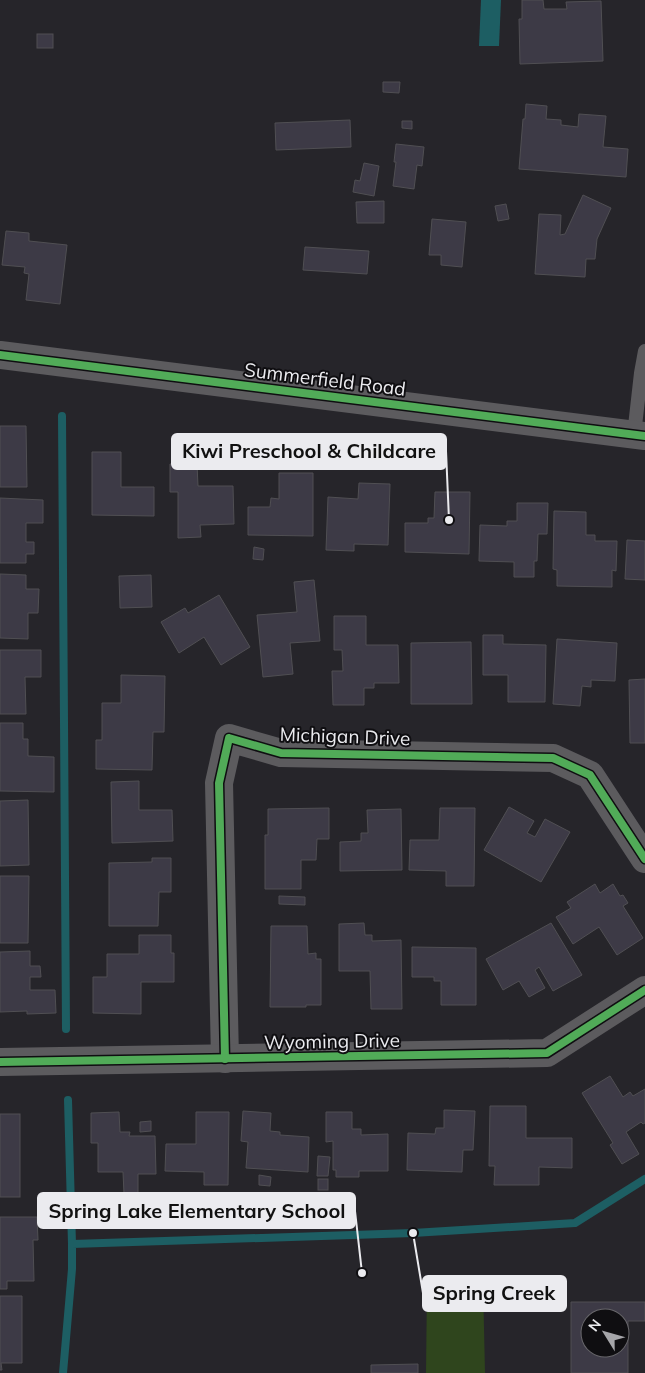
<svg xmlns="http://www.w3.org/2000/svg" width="645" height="1373" viewBox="0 0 645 1373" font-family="Mulish,sans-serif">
<rect width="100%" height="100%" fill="#26252a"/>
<path fill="#2f451d" d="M483,1282L485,1373H426L427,1285Z"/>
<path fill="#1d5e63" d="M481,0H501L499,46H479Z"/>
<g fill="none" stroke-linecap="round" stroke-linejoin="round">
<g stroke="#1d5e63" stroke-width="8">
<path d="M62,416L66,1029"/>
<path d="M68,1100L72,1244"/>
<path d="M63,1373L72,1269V1244L413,1233L575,1223L645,1179"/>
</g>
</g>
<g fill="#3d3a46" stroke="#504f53" fill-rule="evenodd">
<path d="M522,0H543L544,9H567L566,2L601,1L603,61L520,64L519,19H522Z"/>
<rect x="37" y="34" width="16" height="14"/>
<path d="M383,82H400L399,93L383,92Z"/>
<path d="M526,104L547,106L546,119L561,120V125L578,127L579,114L606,116L603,147L628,149L626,177L519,169L523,119H525Z"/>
<path d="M350,120L351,147L276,150L275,123Z"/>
<path d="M402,121H412V129L402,128Z"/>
<path d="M396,144L424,147L422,166L417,165L414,189L393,186L396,162H394Z"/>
<path d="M364,163L379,166L374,196L353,192L355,180L360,181Z"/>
<path d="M583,195L611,208L597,239L595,259H586L585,277L535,274L539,214L561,215L560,235L565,234Z"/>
<path d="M384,201V223H357L356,202Z"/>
<path d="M506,204L509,219L498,221L495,206Z"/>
<path d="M432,219L466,222L462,267L441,265V255H429Z"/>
<path d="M6,231L29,233V241L67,245L60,304L26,300L29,274L24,273L25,267L2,265Z"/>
<path d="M305,247L369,251L367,274L303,270Z"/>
<path d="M0,426H26L27,487H0Z"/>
<path d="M92,452H121V487H154V516L92,515Z"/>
<path d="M170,464H197L198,486H233L234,524L200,525L201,537L178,538V492H170Z"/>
<path d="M279,473H313V536L248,535V507H270L271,498L279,499Z"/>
<path d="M359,483L390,484L388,545L354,544V551L326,550L328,497L358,499Z"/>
<path d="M435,492H470L469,554L405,552V523H428V518H434Z"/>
<path d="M0,498L43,500V523H26V542H34V554H26V563H0Z"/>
<path d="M517,503H548L547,534H538L537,561H534V577H514V562L479,561L480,525L507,526V521H517Z"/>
<path d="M554,511L586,512V535H595V541H617L616,571L612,570V587L557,586V570L553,569Z"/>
<path d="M627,540L645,541V580L625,579Z"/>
<path d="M254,547L264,549L263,560L253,559Z"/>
<path d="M0,574L26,575V589H39L38,613H28V639L0,638Z"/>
<path d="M151,575L152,607L120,608L119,576Z"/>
<path d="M314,580L320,641L290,643L293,674L263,677L257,615L297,612L294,582Z"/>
<path d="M219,595L250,647L221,665L204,637L179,653L161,622L185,608L188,613Z"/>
<path d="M334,616H366V645H398L399,683H374V688H364V705H333L332,671H343L342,650H334Z"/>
<path d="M483,635H503V644L546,645L545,702H508V675H483Z"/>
<path d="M557,639L617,643L615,681L591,680V687L582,686L580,706L553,704Z"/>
<path d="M471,642L472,704H411V643Z"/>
<path d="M0,650H41V677H25L26,714H0Z"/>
<path d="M121,675L165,676L164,732H153L152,770L96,769V740H102V703H121Z"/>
<path d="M645,679V743H630L629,680Z"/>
<path d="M0,723H23V739H28V756L54,757V792L0,791Z"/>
<path d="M139,781V810H172L173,841L112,843L111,782Z"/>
<path d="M28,800L29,865L0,866V801Z"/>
<path d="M509,807L534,821L527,833L535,837L545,819L570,832L541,882L484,850Z"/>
<path d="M329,808V839H317L316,860H301V889H265V835H268V809Z"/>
<path d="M440,808H475L474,886H446V871L409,870L410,840H439Z"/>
<path d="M401,809L402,870L340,871V842L361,841V833H368L367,810Z"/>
<path d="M152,858H171V892H159L158,926H109V863L152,862Z"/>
<path d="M0,876H29L28,943H0Z"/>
<path d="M595,884L600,893L613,884L620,896L623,895L628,903L623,906L643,938L617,955L599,927L573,944L556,917L571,908L567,902Z"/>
<path d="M279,896L305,897V905L279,904Z"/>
<path d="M364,923L365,935H372V941L401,940L402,1009H371L370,971H339V924Z"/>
<path d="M551,923L582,975L553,991L539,967L535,970L545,988L529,997L519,981L503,990L486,959Z"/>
<path d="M271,926H307L308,954L316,953V959H321V1005H306V1007H270Z"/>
<path d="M139,935H171V953H174V982H141V1014L93,1013V977H107V954H139Z"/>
<path d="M412,947L476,948V1005H441V981H434V977H412Z"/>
<path d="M30,951V966H40L41,977H30V990H55L56,1013L27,1014V1011L0,1012V952Z"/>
<path d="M610,1076L623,1097L630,1092L633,1096L645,1089V1123L643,1124L641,1122L626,1132L639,1154L622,1164L610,1145L613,1143L582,1093Z"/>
<path d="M490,1106H526V1138H572V1168L539,1167V1185H494L495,1166H489Z"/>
<path d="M444,1110L475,1111L473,1150H463L462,1172L407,1170L408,1133L435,1134L436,1128H444Z"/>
<path d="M243,1111L271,1113L270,1131L280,1132V1135L309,1137L308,1172L246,1168L248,1142L241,1141Z"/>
<path d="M119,1112L120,1132H130L129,1136H155L156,1174H138V1194H124L123,1172H98V1143H91V1113Z"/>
<path d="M196,1112H229L228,1185H204V1172L165,1171L166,1144H196Z"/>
<path d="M326,1112H352V1129H361V1135L388,1134V1171H359V1177H336V1170H333V1141L326,1142Z"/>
<rect x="0" y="1114" width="20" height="83"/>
<path d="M151,1121V1131L140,1132V1122Z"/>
<path d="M318,1156L330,1157L328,1176H317Z"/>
<path d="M259,1175L271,1177L270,1186L259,1185Z"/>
<rect x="318" y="1179" width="10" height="11"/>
<path d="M0,1217H37L38,1240H33L34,1281H7V1289H0Z"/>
<path d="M0,1296H22V1363H1L2,1370H0Z"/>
<path d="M571,1302H645V1321H628V1373H571ZM590,1318H620V1348H590Z"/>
<path d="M418,1364V1373H371V1365Z"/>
</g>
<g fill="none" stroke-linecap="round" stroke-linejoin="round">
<path stroke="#5c5b5e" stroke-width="14" d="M634,435L641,373L645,351"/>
<g stroke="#5c5b5e" stroke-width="28">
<path d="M225,1059L219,783L229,738L281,753L553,758L590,775L645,859"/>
<path d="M0,1062L547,1053L645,990"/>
</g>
<path stroke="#5c5b5e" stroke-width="28" d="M0,355L645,436"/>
<defs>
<g id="cycleway">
<path d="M0,355L645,436"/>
<path d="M225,1059L219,783L229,738L281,753L553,758L590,775L645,859"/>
<path d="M0,1062L547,1053L645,990"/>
</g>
</defs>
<use href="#cycleway" stroke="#0f0e11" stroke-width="11"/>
<use href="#cycleway" stroke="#51ab58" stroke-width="8"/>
</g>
<g text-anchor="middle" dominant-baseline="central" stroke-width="4" stroke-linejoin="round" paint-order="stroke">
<g font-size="19" fill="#ebebef" stroke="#0f0e11">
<text transform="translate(325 379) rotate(7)">Summerfield Road</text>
<text transform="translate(345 736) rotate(2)">Michigan Drive</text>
<text transform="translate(332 1041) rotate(-1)">Wyoming Drive</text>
</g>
</g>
<path fill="none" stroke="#ebebef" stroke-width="2" d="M449 520L446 451M362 1273L355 1211M413 1233L423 1293"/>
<g fill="#ebebef" stroke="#0f0e11" stroke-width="2">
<circle cx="449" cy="520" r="5"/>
<circle cx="362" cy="1273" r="5"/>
<circle cx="413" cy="1233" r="5"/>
</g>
<g fill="#ebebef" stroke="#ebebef" stroke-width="2">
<rect x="172" y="434" width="274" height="35" rx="5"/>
<rect x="38" y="1193" width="317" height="35" rx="5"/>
<rect x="423" y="1276" width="143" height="35" rx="5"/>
</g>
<g font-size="20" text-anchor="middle" font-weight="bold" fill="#111">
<text x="309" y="458">Kiwi Preschool &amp; Childcare</text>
<text x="197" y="1218">Spring Lake Elementary School</text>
<text x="494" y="1300">Spring Creek</text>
</g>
<g transform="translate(605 1333) rotate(307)"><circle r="24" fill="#0f0e11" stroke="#67666a"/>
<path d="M0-4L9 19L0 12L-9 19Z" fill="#a6a6aa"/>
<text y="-8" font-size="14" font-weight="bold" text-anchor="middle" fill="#ebebef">N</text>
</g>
</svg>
